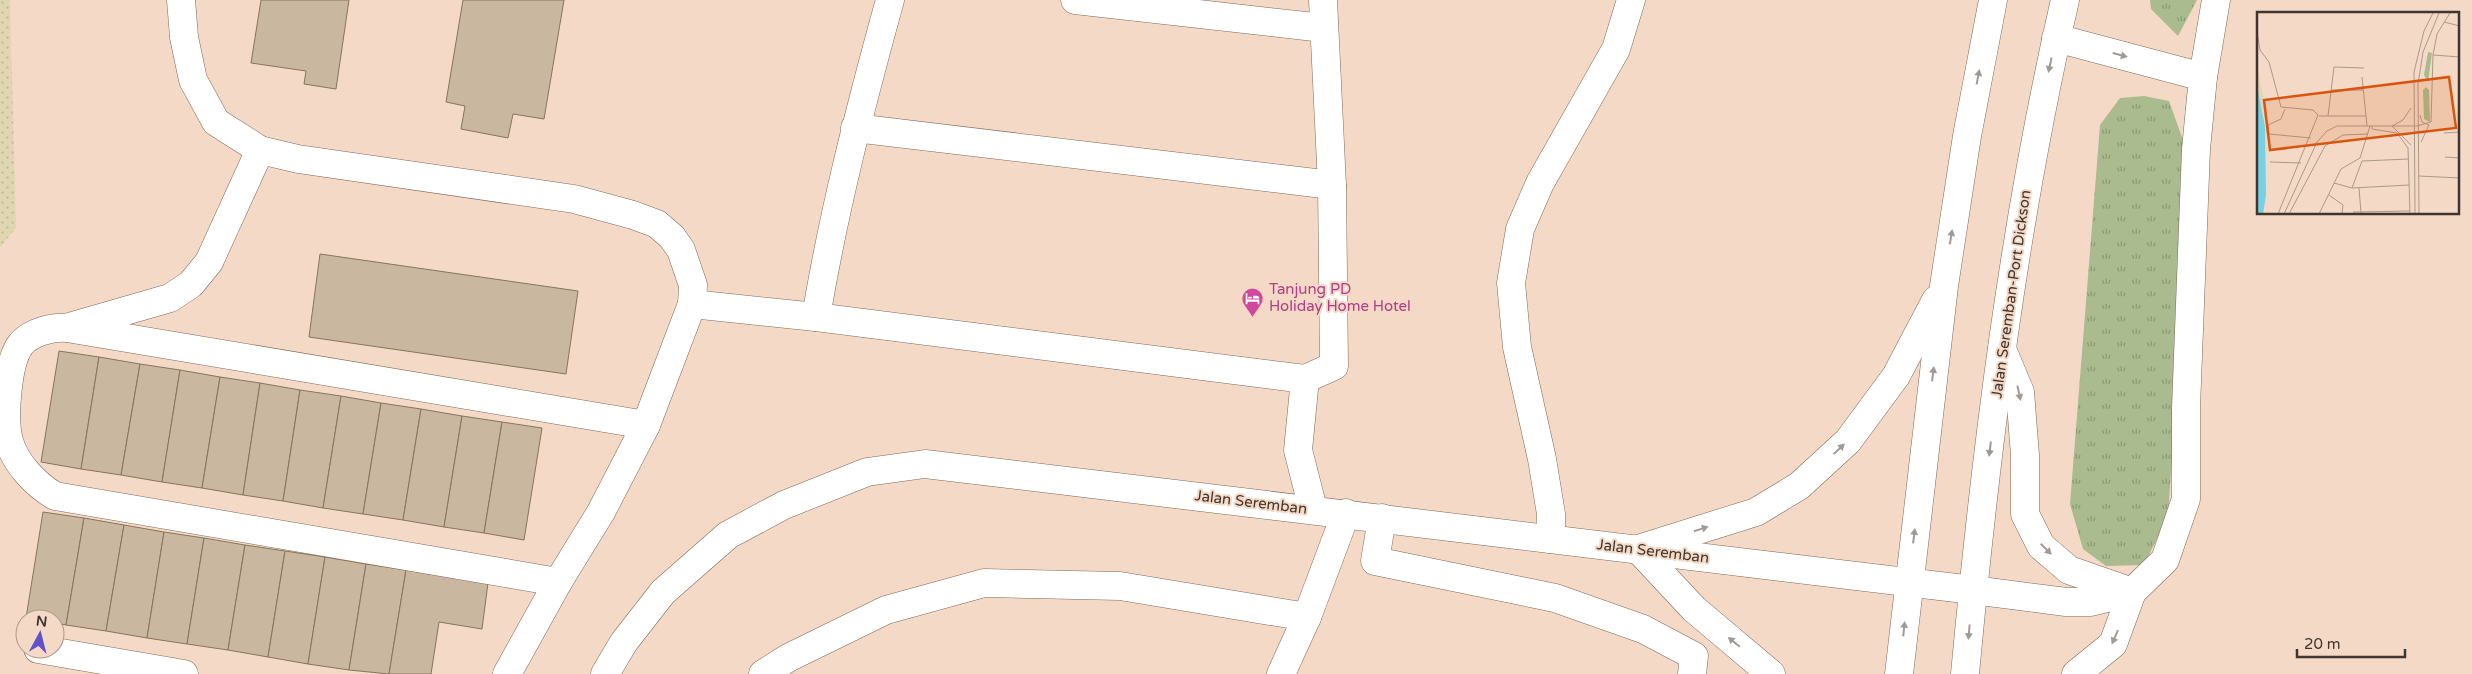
<svg xmlns="http://www.w3.org/2000/svg" width="2472" height="674" viewBox="0 0 2472 674" font-family="'Varela Round',sans-serif">
<defs>
<pattern id="grass-tufts" width="24" height="20" patternUnits="userSpaceOnUse" patternTransform="scale(1.25)"><rect width="24" height="20" fill="#a9bb8f"/><path d="M3 7l-1-3M5 7V3M7 7l1-3M15 17l-1-3M17 17v-4M19 17l1-3" fill="none" stroke="#8b9975"/></pattern>
<pattern id="sand-dots" width="8" height="8" patternUnits="userSpaceOnUse" patternTransform="scale(1.25)"><rect width="8" height="8" fill="#e0d6b1"/><path d="M2 2h.1M6 6h.1" fill="none" stroke="#c1b899" stroke-width="1.8" stroke-linecap="round"/></pattern>
</defs>
<rect width="100%" height="100%" fill="#f4dac6"/>
<g fill="url(#grass-tufts)">
<path d="M2150,0H2197L2178,36L2151,9Z"/>
<path d="M2144,96L2169,101L2183,140L2177,281L2176,398L2168,516L2144,565L2106,566L2083,549L2070,504L2100,125L2120,98Z"/>
</g>
<path fill="url(#sand-dots)" d="M0,0H10L16,228L0,247Z"/>
<g fill="#cab79f" stroke="#86745e">
<path d="M261,0H349L336,89L304,84L306,71L251,63Z"/>
<path d="M463,0H564L544,119L513,114L508,138L461,129L465,106L446,102Z"/>
<path d="M320,254L578,291L566,374L309,337Z"/>
<path d="M59,351L99,357L81,469L41,462Z"/>
<path d="M99,357L140,364L121,475L81,469Z"/>
<path d="M140,364L180,370L162,482L121,475Z"/>
<path d="M180,370L220,377L202,488L162,482Z"/>
<path d="M220,377L260,383L243,495L202,488Z"/>
<path d="M260,383L300,390L283,501L243,495Z"/>
<path d="M300,390L341,396L323,508L283,501Z"/>
<path d="M341,396L381,403L363,514L323,508Z"/>
<path d="M381,403L421,409L403,520L363,514Z"/>
<path d="M421,409L462,416L444,527L403,520Z"/>
<path d="M462,416L502,422L484,533L444,527Z"/>
<path d="M502,422L542,428L524,540L484,533Z"/>
<path d="M43,512L84,518L66,625L55,623V619L26,618Z"/>
<path d="M84,518L124,525L106,631L66,625Z"/>
<path d="M124,525L164,532L147,638L106,631Z"/>
<path d="M164,532L204,538L187,644L147,638Z"/>
<path d="M204,538L245,545L228,650L187,644Z"/>
<path d="M245,545L285,551L268,657L228,650Z"/>
<path d="M285,551L325,557L308,664L268,657Z"/>
<path d="M325,557L366,564L349,670L308,664Z"/>
<path d="M366,564L406,570L389,674L349,670Z"/>
<path d="M406,570L488,583L482,629L439,622L431,674H389Z"/>
</g>
<g fill="none" stroke-linecap="round" stroke-linejoin="round">
<defs>
<g id="minor">
<path d="M181,0L184,37L193,80L216,122L260,150L298,159L574,199L633,215L657,224L672,237L681,250L693,285L692,304L646,425L601,512L558,582L507,674"/>
<path d="M1075,0L1323,28"/>
<path d="M855,128L1332,185"/>
<path d="M260,150L209,262L191,284L170,298L66,328C52,327 31,332 21,344C7,362 3,419 9,441C15,463 36,485 55,496L558,582"/>
<path d="M692,304L816,317L1305,379L1334,366L1332,185L1323,0"/>
<path d="M816,317C834,209 861,105 890,0"/>
<path d="M73,329L646,425"/>
<path d="M1305,379L1298,450L1313,509"/>
<path d="M1382,518L1375,561L1555,598L1643,629L1694,656L1692,674"/>
<path d="M1551,539V514L1542,459L1517,347L1511,283L1520,229L1540,183L1616,49L1631,0"/>
<path d="M1973,590L2066,602H2091L2132,592L2165,560L2186,499V408L2196,149L2203,77L2216,0"/>
<path d="M38,649L184,674"/>
<path d="M763,674L788,658L886,610L984,583L1120,586L1307,617"/>
<path d="M1281,674L1307,617L1346,513"/>
</g>
<path id="major" d="M605,674L624,642L663,592L728,535L784,505L867,472L925,464L1973,590"/>
<g id="highway">
<path d="M2056,38L2203,77"/>
<path d="M2002,349L2020,392L2025,455V514L2041,546L2069,570L2132,592L2113,644L2076,674"/>
<path d="M1771,674L1694,609L1638,549L1756,512L1799,486L1848,441L1896,376L1936,300"/>
<path d="M1899,674L1944,286L1967,136L1993,0"/>
<path d="M1965,674C1986,448 2014,222 2065,0"/>
</g>
</defs>
<use href="#minor" stroke="#7f6957" stroke-width="29"/>
<use href="#major" stroke="#7f6957" stroke-width="29"/>
<use href="#highway" stroke="#7f6957" stroke-width="29"/>
<use href="#minor" stroke="#fff" stroke-width="28"/>
<use href="#major" stroke="#fff" stroke-width="28"/>
<use href="#highway" stroke="#fff" stroke-width="28"/>
</g>
<defs><path id="oneway-solid" d="M-6-.8H1V-3.2L6.5 0L1 3.2V.8H-6Z" transform="scale(1.25)"/></defs>
<g fill="#a09a96">
<use href="#oneway-solid" transform="translate(2120 55) rotate(15)"/>
<use href="#oneway-solid" transform="translate(2050 65) rotate(102)"/>
<use href="#oneway-solid" transform="translate(1978 77) rotate(-79)"/>
<use href="#oneway-solid" transform="translate(1951 237) rotate(-81)"/>
<use href="#oneway-solid" transform="translate(1933 374) rotate(-83)"/>
<use href="#oneway-solid" transform="translate(2019 393) rotate(78)"/>
<use href="#oneway-solid" transform="translate(1839 449) rotate(-43)"/>
<use href="#oneway-solid" transform="translate(1990 449) rotate(97)"/>
<use href="#oneway-solid" transform="translate(1701 529) rotate(-17)"/>
<use href="#oneway-solid" transform="translate(1914 536) rotate(-83)"/>
<use href="#oneway-solid" transform="translate(2046 549) rotate(45)"/>
<use href="#oneway-solid" transform="translate(1904 629) rotate(-84)"/>
<use href="#oneway-solid" transform="translate(1969 632) rotate(95)"/>
<use href="#oneway-solid" transform="translate(2115 637) rotate(114)"/>
<use href="#oneway-solid" transform="translate(1734 642) rotate(-141)"/>
</g>
<defs>
<symbol id="hotel-pin" viewBox="-11 -11 22 30"><path d="M0 17L-7.5 6A9.5 9.5 0 1 1 7.5 6Z" fill="#d1479c" stroke="#f4dac6"/><path d="M-6-4.5h1.5V1H6V5H4.5V3h-9V5H-6ZM-4 0a1.8 1.8 0 1 1 3.6 0ZM.5 0V-2.5h3Q6-2.5 6 0Z" fill="#fff"/></symbol>
</defs>
<g fill-rule="evenodd">
<use href="#hotel-pin" x="1240" y="286" width="25" height="34"/>
</g>
<g text-anchor="middle" dominant-baseline="central" stroke-width="4" stroke-linejoin="round" paint-order="stroke">
<g font-size="15" fill="#b23c85" stroke="#f4dac6" text-anchor="start">
<text x="1269" y="289">Tanjung PD<tspan x="1269" dy="17">Holiday Home Hotel</tspan></text>
</g>
<g font-size="15" fill="#40352e" stroke="#f4dac6">
<text transform="translate(2011 294) rotate(-82)">Jalan Seremban-Port Dickson</text>
<text transform="translate(1251 502) rotate(7)">Jalan Seremban</text>
<text transform="translate(1653 551) rotate(7)">Jalan Seremban</text>
</g>
</g>
<g transform="translate(2257 12)">
<rect width="202" height="202" fill="#f4dac6"/>
<path d="M171,40L175,41L171,70L167,63ZM169,75L172,78L173,110L167,107L166,78Z" fill="#a9bb8f"/>
<path d="M0,54L10,105L8,108L0,73Z" fill="#e0d6b1"/>
<path d="M0,73L8,115L9,183L6,202H0Z" fill="#76d1e5"/>
<path fill="none" stroke="#ac9889" stroke-width="1" d="M187,10L203,14M0,20L3,38L12,50L24,95L56,98L61,103L21,202M176,43L203,45M105,65L110,114M74,78H106M154,96L146,108L135,114L154,133M28,97L24,107L11,113L12,122L54,126M163,103L165,110L172,113L164,130M62,104H108M71,104L77,55L107,56M115,114V117L140,121L151,136L153,202M160,114L174,110L176,43L180,22L193,1M187,121L203,120M188,145L203,146M13,150L44,151M162,164L203,166M77,171L95,176L152,173M95,176L105,149L152,147M102,176L104,201M72,183L86,193L85,202M96,200L153,199M27,202L60,130L70,119L80,114H160M32,202L68,134L86,123L111,122M62,202L84,157L103,146L113,114M158,202L157,60L167,19L176,1M162,202L161,72L166,40L182,1"/>
<path fill="#d7550f" fill-opacity="0.15" stroke="#d7550f" stroke-width="2.5" d="M192,65L199,116L13,138L7,88Z"/>
<rect width="202" height="202" fill="none" stroke="#40352e" stroke-width="2.5"/>
</g>
<g transform="translate(40 634) rotate(7)"><circle r="24" fill="#f4dac6" stroke="#ac9889"/>
<path d="M0-4L9 19L0 12L-9 19Z" fill="#6252ca"/>
<text y="-8" font-size="14" font-weight="bold" text-anchor="middle" fill="#40352e">N</text>
</g>
<path d="M2297 649v8h108v-8" fill="none" stroke="#40352e" stroke-width="2.5"/>
<text x="2304" y="649" font-size="15" fill="#40352e" stroke="#f4dac6" stroke-width="4" paint-order="stroke">20 m</text>
</svg>
